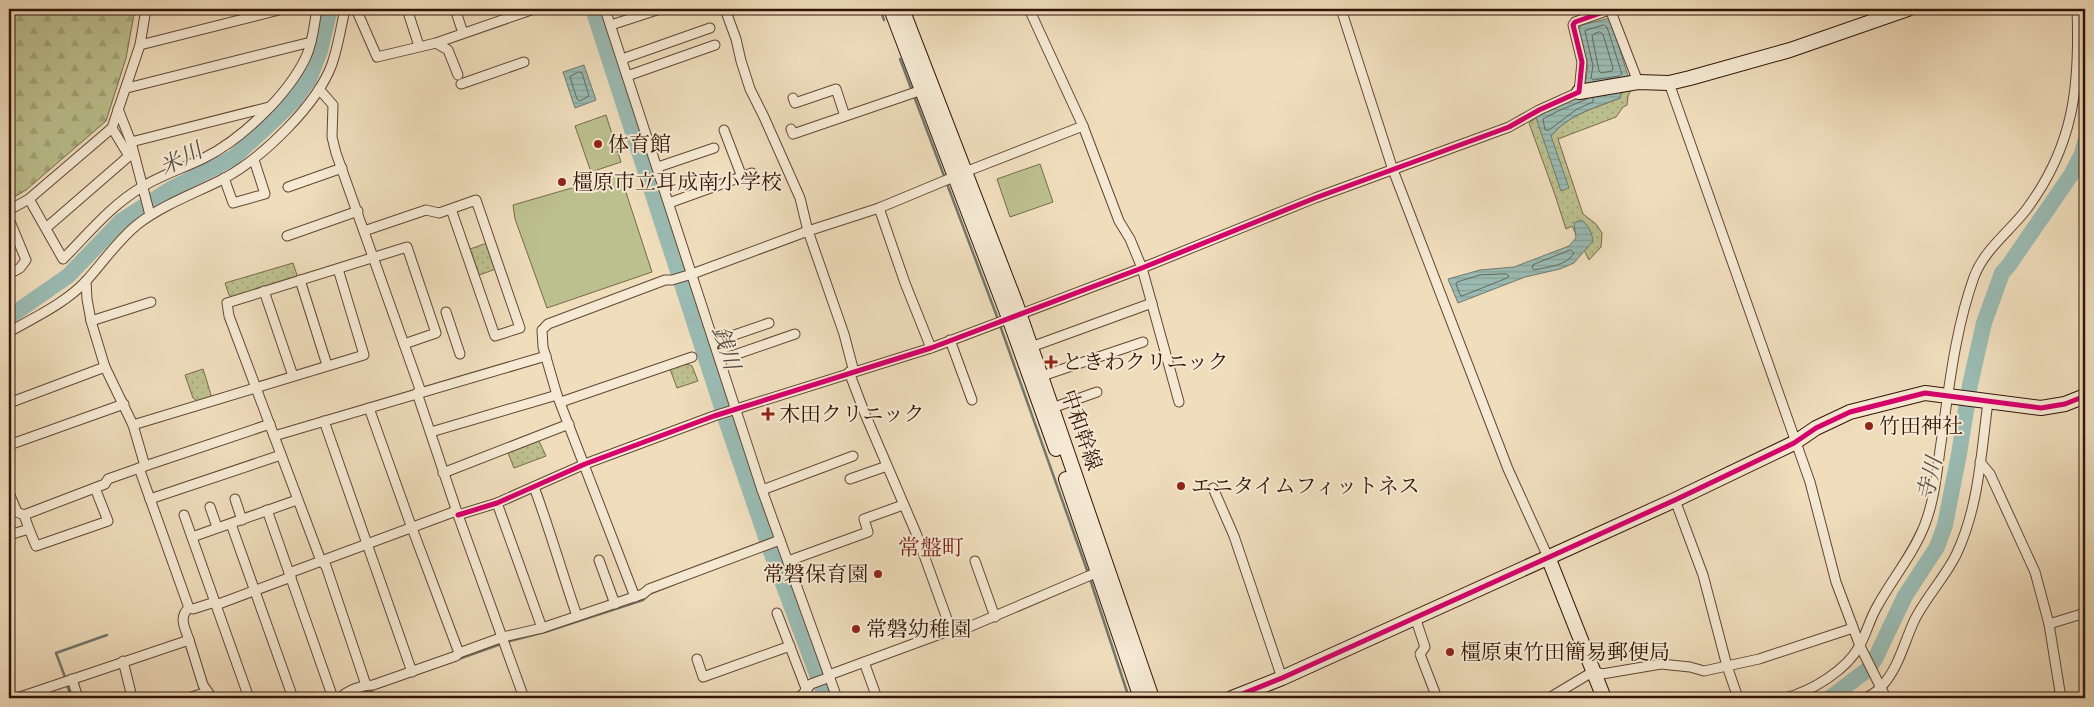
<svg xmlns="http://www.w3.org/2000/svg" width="2094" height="707" viewBox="0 0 2094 707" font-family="Cardo,'Noto Serif JP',serif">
<defs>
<pattern id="forest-firs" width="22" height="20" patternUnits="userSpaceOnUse" patternTransform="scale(1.25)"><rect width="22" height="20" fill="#bcc08e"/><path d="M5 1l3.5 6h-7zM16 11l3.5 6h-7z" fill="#a2a479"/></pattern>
<pattern id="park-dots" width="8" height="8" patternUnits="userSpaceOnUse" patternTransform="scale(1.25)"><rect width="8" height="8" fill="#bcc08e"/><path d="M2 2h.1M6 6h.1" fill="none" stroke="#a2a479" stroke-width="1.8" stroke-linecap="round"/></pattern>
<pattern id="water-rules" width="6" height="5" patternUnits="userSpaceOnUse" patternTransform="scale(1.25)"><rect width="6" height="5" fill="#9abbb3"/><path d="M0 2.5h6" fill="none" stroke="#85a098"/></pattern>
</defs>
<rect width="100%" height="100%" fill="#efddbc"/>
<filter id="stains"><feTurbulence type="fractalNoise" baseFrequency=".004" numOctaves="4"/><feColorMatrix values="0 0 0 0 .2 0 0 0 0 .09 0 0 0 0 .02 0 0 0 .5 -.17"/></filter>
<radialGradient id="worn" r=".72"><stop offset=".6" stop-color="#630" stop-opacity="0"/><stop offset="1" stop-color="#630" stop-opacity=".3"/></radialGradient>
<g fill="#bcc08e" stroke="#786a4a">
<path d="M606,115L621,162L591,172L575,126Z"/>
<path d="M1040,164L1053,202L1010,217L997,179Z"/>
<path d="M620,174L652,272L547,308L515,219L513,205Z"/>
</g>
<path fill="url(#forest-firs)" stroke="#786a4a" d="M9,9H135L126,58L106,121L26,190L9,200Z"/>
<g fill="url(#park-dots)" stroke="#786a4a">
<path d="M1622,88H1632L1628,96L1627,105L1623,107L1616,117L1558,139L1583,214L1596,224L1602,233L1601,247L1589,260L1572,226L1566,229L1554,192L1529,123L1536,118L1551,136C1569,114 1595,108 1620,98Z"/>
<path d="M487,243L496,269L479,275L470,249Z"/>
<path d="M293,263L298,278L235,298L229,295L225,283Z"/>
<path d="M686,364L692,366L698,381L677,388L670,369Z"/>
<path d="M203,369L212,398L199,402L193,398L185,375Z"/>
<path d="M539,441L546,456L514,468L508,453Z"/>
</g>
<g fill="url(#water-rules)" stroke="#71786e">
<path d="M1610,18L1629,79L1585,85L1588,66L1578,28L1582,25Z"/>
<path d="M584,65L596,100L575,108L563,72Z"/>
<path d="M1622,88L1620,98C1595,108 1569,114 1551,136L1569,188L1561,191L1536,118C1563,100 1590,93 1622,88Z"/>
<path d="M1581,220C1588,224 1592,233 1593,241L1574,263L1560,269L1525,277L1458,303L1448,279L1480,270L1514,267L1569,246L1576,238L1574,223Z"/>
</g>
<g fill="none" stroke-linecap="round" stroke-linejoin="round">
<g stroke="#66685d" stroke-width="1">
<path d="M1604,25L1607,27L1622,74L1619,76L1593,80L1591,78L1593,66L1585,31Z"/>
<path d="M1600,32L1603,34L1613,68L1612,71L1601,73L1599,71L1592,36L1594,34Z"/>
<path d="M579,72L582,73L589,96L580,101L577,99L570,77Z"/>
<path d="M1587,99L1558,111L1543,119L1545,130H1549L1577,109L1593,102V98"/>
<path d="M1571,250L1574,253C1567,266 1547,267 1534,270L1532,268L1533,265Z"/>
<path d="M1506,274L1509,276L1507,278L1462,296L1460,295L1456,284L1457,282L1480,275Z"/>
</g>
<g stroke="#71786e" stroke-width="2.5">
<path d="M880,9L884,20"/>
<path d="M900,59L996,314L1088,573"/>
<path d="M1090,579L1129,698"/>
<path d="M65,677L56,653L107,635"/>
<path d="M67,685L72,698"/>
<path d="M371,691L374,698"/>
<path d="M351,697L510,641L545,632L643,600L649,594L674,584"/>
</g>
<g stroke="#9abbb3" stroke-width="16">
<path d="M593,9L726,420L770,549L826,698"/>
<path d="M9,317L68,276L121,221L171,189L233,158L273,121L294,100L309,79L320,51L330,9"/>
<path d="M1830,698L1867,670L1875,659L1905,596L1937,547L1945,525L1959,454L1970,385L1984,323L2002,273L2009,265L2071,175L2082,154L2085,142"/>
</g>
<defs>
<g id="street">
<path d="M356,9L377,57L436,43L534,9"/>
<path d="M407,9L419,46"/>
<path d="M455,9L463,33"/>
<path d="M605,9L762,490L837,698"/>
<path d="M725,9L736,39L741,61L750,89L764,117L800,198L808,231L844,334L854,372"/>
<path d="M1029,9L1083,126L1119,221L1130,239L1142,268L1179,402"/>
<path d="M1341,9L1393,170L1508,469L1548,557"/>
<path d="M1610,9L1638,82"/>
<path d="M611,25L660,9"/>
<path d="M436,43L448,50L458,75"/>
<path d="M140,45L283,9"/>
<path d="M622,59L710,28"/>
<path d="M627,76L715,45"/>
<path d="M1669,83L1810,482L1836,582L1860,646L1886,698"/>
<path d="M461,84L524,62"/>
<path d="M127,88L311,42"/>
<path d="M319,89L333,105L332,137L336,153L421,392"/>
<path d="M793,98L795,103L836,89L845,116"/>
<path d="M118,109L131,142L150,215"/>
<path d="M112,128L129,156L132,153"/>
<path d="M791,129L793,134L922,90"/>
<path d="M724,130L742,177"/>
<path d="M131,142L269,107"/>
<path d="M658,167L714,148"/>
<path d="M965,172L1083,126"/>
<path d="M224,178L233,203L265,194L254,160"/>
<path d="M288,187L342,168"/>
<path d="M29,199L63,259C88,234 111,205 142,187C161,175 184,168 204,158C242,139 288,95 306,57C313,42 314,25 317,9"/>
<path d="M669,203L752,173"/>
<path d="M879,208L905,283L931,348"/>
<path d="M9,210L29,199L112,128L140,45L146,9"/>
<path d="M9,219L26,260L20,268L9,274"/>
<path d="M46,228L129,156"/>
<path d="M364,231L426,210L439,213L476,200L520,328L495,336L451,209"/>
<path d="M287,236L358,211"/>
<path d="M300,280L327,365"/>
<path d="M264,291L293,376"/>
<path d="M446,312L460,354"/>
<path d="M91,321L151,302"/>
<path d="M545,327L548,324L665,280H672L692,274L808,231L879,208L956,176"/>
<path d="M542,330L543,347L557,395L635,597"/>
<path d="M9,332C35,317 66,303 87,280C104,261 118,240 138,224C164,204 196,193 225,178C263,157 317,105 332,64C338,47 341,27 345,9"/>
<path d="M950,340L972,400"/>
<path d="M714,342L769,323"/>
<path d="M1031,347L1152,303"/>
<path d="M720,360L795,334"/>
<path d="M849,372L865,414L916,533L951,630"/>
<path d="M1042,376L1143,342"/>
<path d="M417,393L458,515L524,698"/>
<path d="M561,402L692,357"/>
<path d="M9,403L105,367"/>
<path d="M369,408L409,520L459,653"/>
<path d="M1052,408L1097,392"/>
<path d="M324,421L412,672"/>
<path d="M133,425L364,355L338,269"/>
<path d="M431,432L557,395"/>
<path d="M274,436L546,356"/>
<path d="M9,445L124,404"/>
<path d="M1980,462L1990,474L2035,572L2049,624L2061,698"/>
<path d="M145,466L270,424"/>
<path d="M443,473L569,424"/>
<path d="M850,479L887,466"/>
<path d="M534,487C550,530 562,573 577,616"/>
<path d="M1213,488L1234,536L1282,678"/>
<path d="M762,490L853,456"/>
<path d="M9,493L17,512L24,515L29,529L9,535"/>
<path d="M150,499L281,455"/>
<path d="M235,499L242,520"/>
<path d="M1675,500L1703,575L1727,666L1738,698"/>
<path d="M497,503L542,628"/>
<path d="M210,507L217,527"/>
<path d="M267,510L333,698"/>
<path d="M24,515L105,484L108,479L145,466L133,425L105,367L91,321L87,299L86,281"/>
<path d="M184,515L249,698"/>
<path d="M458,515L497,503L585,464L714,416L931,348L1142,268L1315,198L1509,127L1539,110L1579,92L1582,62L1573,25L1575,22L1612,9"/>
<path d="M231,524L293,698"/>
<path d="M29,529L36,546L108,521L95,488"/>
<path d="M192,537L297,500"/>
<path d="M599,560L615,604"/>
<path d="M788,561L868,532L864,519L903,505"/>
<path d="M975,561L995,617"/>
<path d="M289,573L456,511"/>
<path d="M216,605L291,577"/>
<path d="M189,608L193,609L215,602"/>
<path d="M777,613L807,691"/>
<path d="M1415,617L1425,647L1420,654L1437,698"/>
<path d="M2049,624L2085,613"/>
<path d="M189,640L203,685L212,698"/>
<path d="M697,659L703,677L790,646"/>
<path d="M123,661L131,693"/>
<path d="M864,662L877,698"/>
<path d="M829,675L951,630L965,626L969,627L1098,572"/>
<path d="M72,679L78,698"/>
<path d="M366,685L326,566L321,561L229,316L227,303L407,247L436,333L404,344"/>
<path d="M17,698L189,640C185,628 178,617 189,608L139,468"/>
<path d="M188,698L207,692"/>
<path d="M340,698C348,690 362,685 373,685L456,656L459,653L503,637L542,628L643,594L649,589L780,540"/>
<path d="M797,698L802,695L811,684L830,677"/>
<path d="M1549,698L1594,671L1602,674L1661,664L1690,667L1704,671L1759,659L1853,628"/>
<path d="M1785,698C1812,691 1847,670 1860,645C1867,632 1870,618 1878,605C1893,578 1914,553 1925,524C1935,498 1937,470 1941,443C1949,388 1955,330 1974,277C1984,250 2009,232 2026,210C2074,146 2080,86 2077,9"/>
<path d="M1866,698C1871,695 1877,692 1881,687C1899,668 1904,642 1915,619C1927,596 1945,577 1956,555C1979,507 1981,453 1988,402"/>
</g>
<g id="secondary">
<path d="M891,9L1009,318L1056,449"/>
<path d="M902,9L1016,304L1152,698"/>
<path d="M1579,92L1638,82L1669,83L1690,78L1790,50L1908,9"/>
<path d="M1066,479L1141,698"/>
<path d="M1548,557L1604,698"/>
<path d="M1232,698L1282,678L1675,500L1794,443L1816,428L1850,412L1925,393L2041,408L2065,404L2085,396"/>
</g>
</defs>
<use href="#street" stroke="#624634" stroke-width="11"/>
<use href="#secondary" stroke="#331407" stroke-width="16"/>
<use href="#street" stroke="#f5e9d3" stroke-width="9"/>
<use href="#secondary" stroke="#f5e9d3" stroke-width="14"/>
<defs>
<g id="cycleway">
<path d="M458,515L497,503L585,464L714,416L931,348L1142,268L1315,198L1509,127L1539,110L1579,92L1582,62L1573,25L1575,22L1612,9"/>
<path d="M1232,698L1282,678L1675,500L1794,443L1816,428L1850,412L1925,393L2041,408L2065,404L2085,396"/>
</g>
</defs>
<use href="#cycleway" stroke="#f5e9d3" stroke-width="8"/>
<use href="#cycleway" stroke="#d6006c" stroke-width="5"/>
</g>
<g fill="#8f2418" stroke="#f5e9d3" stroke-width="2">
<circle cx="598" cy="144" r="5"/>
<circle cx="562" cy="182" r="5"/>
<path d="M1048.5 354.5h5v5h5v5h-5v5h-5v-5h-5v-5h5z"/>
<path d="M765.5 406.5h5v5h5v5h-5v5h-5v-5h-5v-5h5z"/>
<circle cx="1869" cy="426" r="5"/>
<circle cx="1181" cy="486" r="5"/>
<circle cx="878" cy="574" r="5"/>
<circle cx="856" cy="629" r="5"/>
<circle cx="1450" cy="652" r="5"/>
</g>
<g text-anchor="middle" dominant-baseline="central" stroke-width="4" stroke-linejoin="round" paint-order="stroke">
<g font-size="21" fill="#331407" stroke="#f5e9d3" text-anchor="start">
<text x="608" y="144">体育館</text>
<text x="572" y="182">橿原市立耳成南小学校</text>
<text x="1062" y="362">ときわクリニック</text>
<text x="779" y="414">木田クリニック</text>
<text x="1879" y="426">竹田神社</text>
<text x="1191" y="486">エニタイムフィットネス</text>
<text x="868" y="574" text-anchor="end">常磐保育園</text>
<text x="866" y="629">常磐幼稚園</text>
<text x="1460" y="652">橿原東竹田簡易郵便局</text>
</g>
<g font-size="21" fill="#331407" stroke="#f5e9d3">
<text transform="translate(1081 430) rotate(71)">中和幹線</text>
</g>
<g font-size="22" font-style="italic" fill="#574e43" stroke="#f5e9d3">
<text transform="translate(181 159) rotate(-27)">米川</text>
<text transform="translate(726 348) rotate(72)">銭川</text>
<text transform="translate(1930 479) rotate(-77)">寺川</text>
</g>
<g font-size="22" fill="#7a1f14" stroke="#f5e9d3">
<text x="931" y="548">常盤町</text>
</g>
</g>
<rect width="2094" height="707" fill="none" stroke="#efddbc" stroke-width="30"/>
<rect x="10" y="10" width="2074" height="687" fill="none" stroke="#331407" stroke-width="2.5"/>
<rect x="15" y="15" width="2064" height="677" fill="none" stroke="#331407"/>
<rect width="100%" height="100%" filter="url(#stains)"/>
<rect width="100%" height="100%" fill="url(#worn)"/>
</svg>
